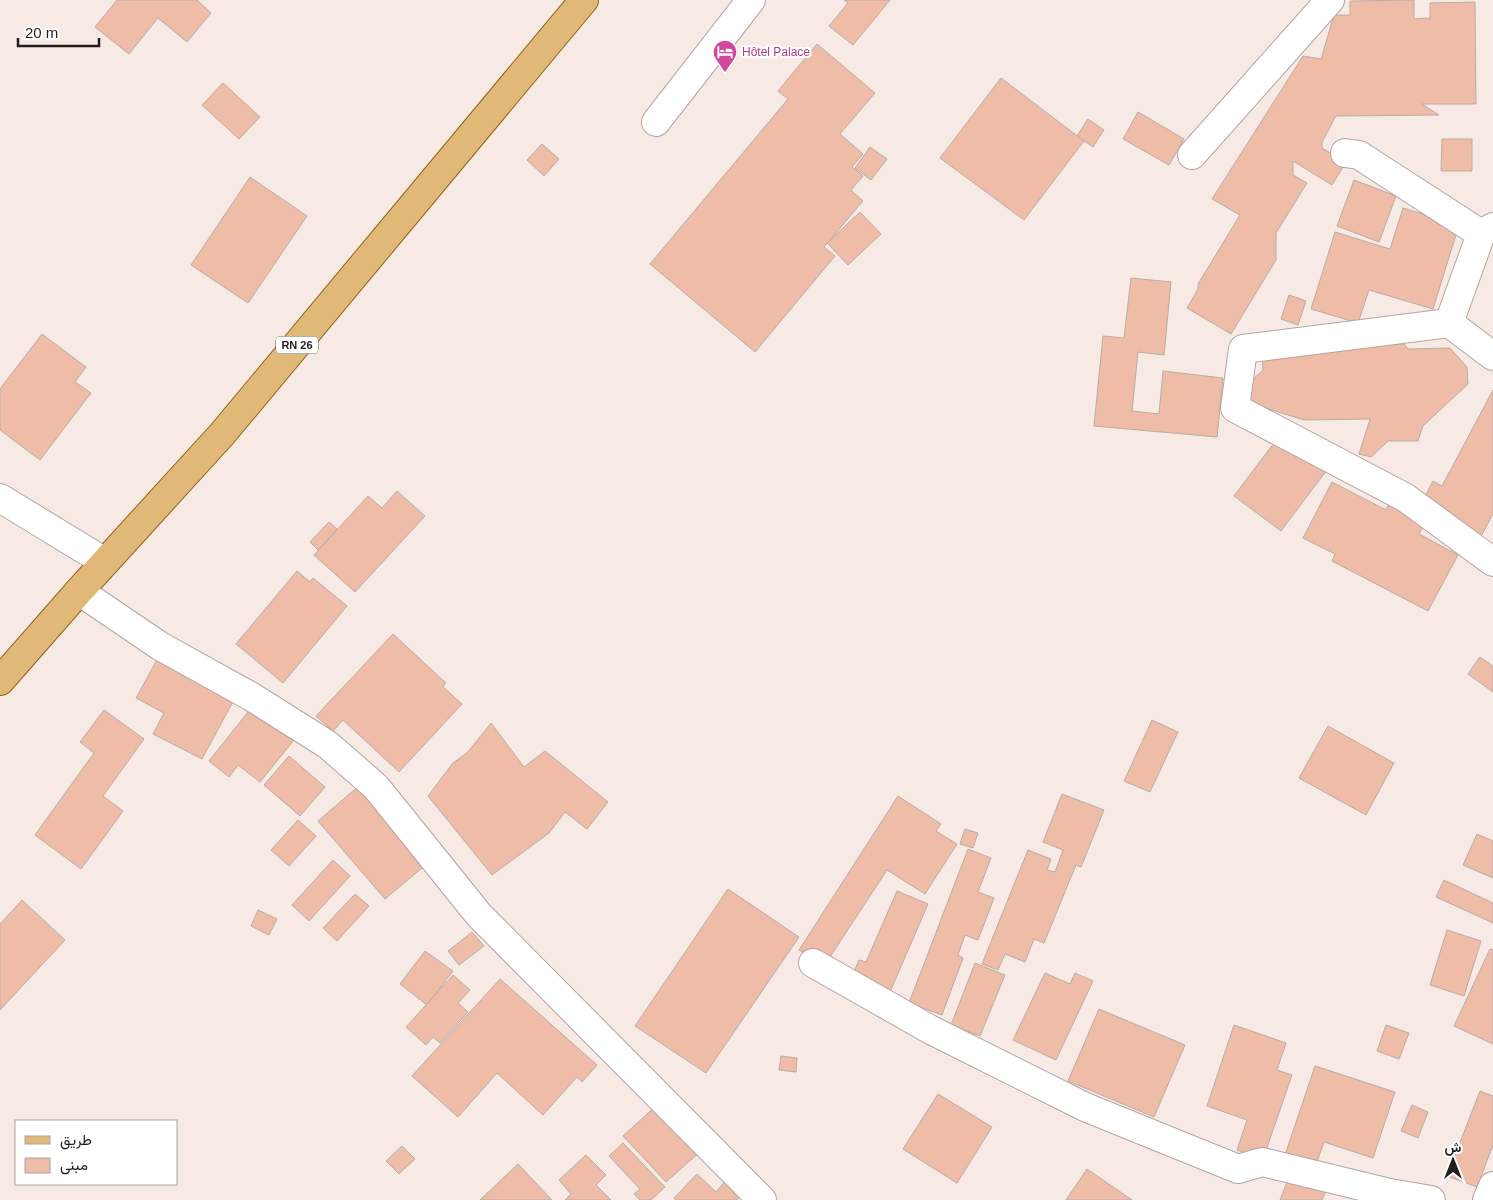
<svg xmlns="http://www.w3.org/2000/svg" width="1493" height="1200" viewBox="0 0 1493 1200" font-family="Arial,Vazirmatn,sans-serif">
<rect width="100%" height="100%" fill="#f7e9e3"/>
<g fill="#eebca7" stroke="#b9aca6">
<path d="M117,0H197L211,13L187,42L158,18L129,54L95,27Z"/>
<path d="M844,0H890L853,45L829,26L848,3Z"/>
<path d="M1414,0V19L1430,18V3L1475,2L1476,104H1422L1439,115L1336,116L1322,142V148L1346,162L1332,185L1293,161V175L1307,183L1276,233V260L1231,334L1187,308L1198,289V284L1240,215L1212,199L1303,56L1321,59L1334,15H1350V1Z"/>
<path d="M817,44L875,93L840,134L863,154L852,167L863,176L851,190L863,201L824,247L835,256L755,352L650,264L788,99L778,91Z"/>
<path d="M1001,78L1084,141L1024,220L940,158Z"/>
<path d="M223,83L260,117L239,139L202,105Z"/>
<path d="M1138,112L1184,139L1169,165L1123,139Z"/>
<path d="M1088,119L1104,130L1093,147L1077,136Z"/>
<path d="M1442,139H1472V171H1441Z"/>
<path d="M542,144L559,159L544,176L527,160Z"/>
<path d="M870,147L887,159L871,180L855,168Z"/>
<path d="M250,177L307,216L248,303L191,265Z"/>
<path d="M1354,180L1396,196L1379,242L1337,226Z"/>
<path d="M1403,208L1459,225L1433,309L1369,290L1358,323L1311,309L1335,232L1390,249Z"/>
<path d="M860,212L881,234L848,265L827,243Z"/>
<path d="M1131,278L1171,282L1164,355L1138,352L1132,411L1159,414L1163,371L1223,378L1217,437L1094,426L1103,336L1124,338Z"/>
<path d="M1289,295L1306,301L1298,325L1281,319Z"/>
<path d="M42,334L86,367L75,382L91,393L40,460L0,430V389Z"/>
<path d="M1404,344L1408,349L1450,348L1467,367L1468,384L1423,426L1418,441H1388L1371,457L1359,454L1370,419L1304,420L1243,401L1249,383L1263,370L1262,352L1285,351L1304,357L1317,345Z"/>
<path d="M1493,390V514L1478,542L1418,510L1433,481L1442,486Z"/>
<path d="M1283,431L1330,466L1281,531L1234,496Z"/>
<path d="M1332,482L1386,510L1389,504L1425,523L1419,534L1458,555L1428,611L1332,561L1335,554L1303,538Z"/>
<path d="M397,491L425,516L355,592L314,555L368,496L382,508Z"/>
<path d="M329,522L337,529L318,550L310,542Z"/>
<path d="M297,571L310,582L313,578L347,606L283,683L236,644Z"/>
<path d="M393,634L446,683L443,687L462,704L399,772L343,720L333,731L316,716Z"/>
<path d="M159,656L236,696L202,759L153,734L164,713L136,698Z"/>
<path d="M1480,657L1493,666V692L1468,674Z"/>
<path d="M252,707L294,740L260,782L238,765L229,777L209,761Z"/>
<path d="M104,710L144,739L103,796L123,811L81,869L35,835L94,753L80,742Z"/>
<path d="M1152,720L1178,732L1150,792L1124,781Z"/>
<path d="M491,723L524,767L545,751L608,802L587,829L565,812L549,833L492,875L428,796L453,763L467,753Z"/>
<path d="M1328,726L1394,763L1366,815L1299,778Z"/>
<path d="M289,756L325,787L300,816L264,785Z"/>
<path d="M361,784L428,863L385,899L318,821Z"/>
<path d="M1062,794L1104,810L1081,867L1076,865L1044,943L1034,939L1025,962L1005,954L998,970L982,964L1028,850L1051,859L1047,870L1055,872L1063,850L1043,842Z"/>
<path d="M898,796L941,824L936,831L957,844L925,894L887,870L824,966L799,950Z"/>
<path d="M298,820L316,836L289,866L271,850Z"/>
<path d="M965,829L978,833L973,848L960,844Z"/>
<path d="M1477,834L1493,841V878L1463,865Z"/>
<path d="M968,849L991,858L978,892L994,898L978,940L965,935L958,955L963,958L942,1015L909,1003Z"/>
<path d="M333,860L350,876L309,921L292,905Z"/>
<path d="M1444,880L1493,903V923L1436,897Z"/>
<path d="M728,889L799,937L706,1073L635,1026Z"/>
<path d="M897,891L928,904L890,992L852,976L859,960L866,962Z"/>
<path d="M355,894L369,906L337,941L323,928Z"/>
<path d="M22,900L65,940L0,1010V924Z"/>
<path d="M258,910L277,919L269,935L251,926Z"/>
<path d="M1447,930L1481,941L1464,996L1430,985Z"/>
<path d="M472,932L484,946L459,965L448,951Z"/>
<path d="M1490,949L1493,950V1044L1454,1026Z"/>
<path d="M425,951L453,971L427,1005L400,984Z"/>
<path d="M975,963L1005,975L980,1036L951,1025Z"/>
<path d="M1045,973L1070,984L1075,973L1093,981L1056,1060L1013,1040Z"/>
<path d="M453,975L470,990L458,1003L468,1012L440,1043L433,1037L426,1045L406,1027Z"/>
<path d="M500,979L597,1065L582,1082L577,1077L543,1115L497,1073L458,1117L412,1076Z"/>
<path d="M1099,1009L1185,1045L1154,1117L1068,1081Z"/>
<path d="M1234,1025L1286,1043L1277,1070L1292,1075L1263,1159L1237,1150L1247,1120L1207,1106Z"/>
<path d="M1386,1025L1409,1033L1399,1059L1377,1051Z"/>
<path d="M781,1056L797,1058L796,1072L779,1070Z"/>
<path d="M1315,1066L1395,1092L1373,1158L1324,1142L1316,1165L1285,1155Z"/>
<path d="M1480,1091L1493,1096V1145L1477,1187L1447,1176Z"/>
<path d="M938,1094L992,1127L957,1183L903,1149Z"/>
<path d="M657,1105L700,1152L666,1182L623,1136Z"/>
<path d="M1412,1105L1428,1112L1418,1138L1401,1131Z"/>
<path d="M623,1143L665,1187L651,1200H640L634,1194L640,1189L609,1156Z"/>
<path d="M402,1146L415,1159L399,1174L386,1161Z"/>
<path d="M586,1155L606,1175L596,1185L611,1200H565L571,1194L559,1180Z"/>
<path d="M518,1164L552,1200H480Z"/>
<path d="M1087,1169L1132,1200H1066Z"/>
<path d="M697,1174L716,1192L729,1177L744,1191L737,1200H676L674,1198Z"/>
<path d="M1289,1177L1326,1191L1322,1200H1280Z"/>
</g>
<g fill="none" stroke-linecap="round" stroke-linejoin="round">
<defs>
<g id="minor">
<path d="M656,122L751,0"/>
<path d="M1345,153L1359,155L1481,234"/>
<path d="M1192,155L1330,0"/>
<path d="M1449,323L1481,234L1493,227"/>
<path d="M1493,356L1449,323L1243,349L1235,408L1406,498L1493,562"/>
<path d="M0,498L105,562"/>
<path d="M79,591L160,646L252,697L328,745L376,787L479,915L762,1200"/>
<path d="M813,963L931,1030L1085,1107L1238,1169L1262,1162L1390,1193L1431,1200"/>
<path d="M1487,1200L1493,1186"/>
</g>
<path id="major" d="M0,681L79,591L223,433L584,0"/>
</defs>
<use href="#minor" stroke="#b2a59f" stroke-width="30"/>
<use href="#major" stroke="#90631d" stroke-width="30"/>
<use href="#minor" stroke="#fff" stroke-width="28"/>
<use href="#major" stroke="#e0b877" stroke-width="28"/>
</g>
<defs>
<symbol id="hotel-pin" viewBox="-11 -11 22 30"><path d="M0 17L-7.5 6A9.5 9.5 0 1 1 7.5 6Z" fill="#d1479c" stroke="#fff"/><path d="M-6-4.5h1.5V1H6V5H4.5V3h-9V5H-6ZM-4 0a1.8 1.8 0 1 1 3.6 0ZM.5 0V-2.5h3Q6-2.5 6 0Z" fill="#fff"/></symbol>
</defs>
<g fill-rule="evenodd">
<use href="#hotel-pin" x="711" y="38" width="28" height="38"/>
</g>
<g text-anchor="middle" dominant-baseline="central" stroke-width="4.5" stroke-linejoin="round" paint-order="stroke">
<rect fill="#fff" stroke="#656260" stroke-width="1" x="276" y="336.5" width="42" height="17" rx="4"/>
<g font-size="11" font-weight="bold" fill="#231e1c">
<text x="297" y="345">RN 26</text>
</g>
<g font-size="12" fill="#b23c85" stroke="#fff" text-anchor="start">
<text x="742" y="52">Hôtel Palace</text>
</g>
</g>
<rect x="15" y="1120" width="162" height="65" fill="#ffffff" stroke="#a7a5a4"/>
<rect x="25" y="1136" width="25" height="8" fill="#e0b877" stroke="#a7a5a4"/>
<text x="60" y="1145" font-size="15" fill="#231e1c">طريق</text>
<rect x="25" y="1158" width="25" height="15" fill="#eebca7" stroke="#a7a5a4"/>
<text x="60" y="1170" font-size="15" fill="#231e1c">مبنى</text>
<g transform="translate(1453 1160)" stroke="#ffffff" stroke-width="4" paint-order="stroke">
<path d="M0-4L9 19L0 12L-9 19Z" fill="#231e1c"/>
<text y="-8" font-size="14" font-weight="bold" text-anchor="middle" fill="#231e1c">ش</text>
</g>
<path d="M18 38v8h81v-8" fill="none" stroke="#231e1c" stroke-width="2.5"/>
<text x="25" y="38" font-size="15" fill="#231e1c" stroke="#ffffff" stroke-width="4" paint-order="stroke">20 m</text>
</svg>
